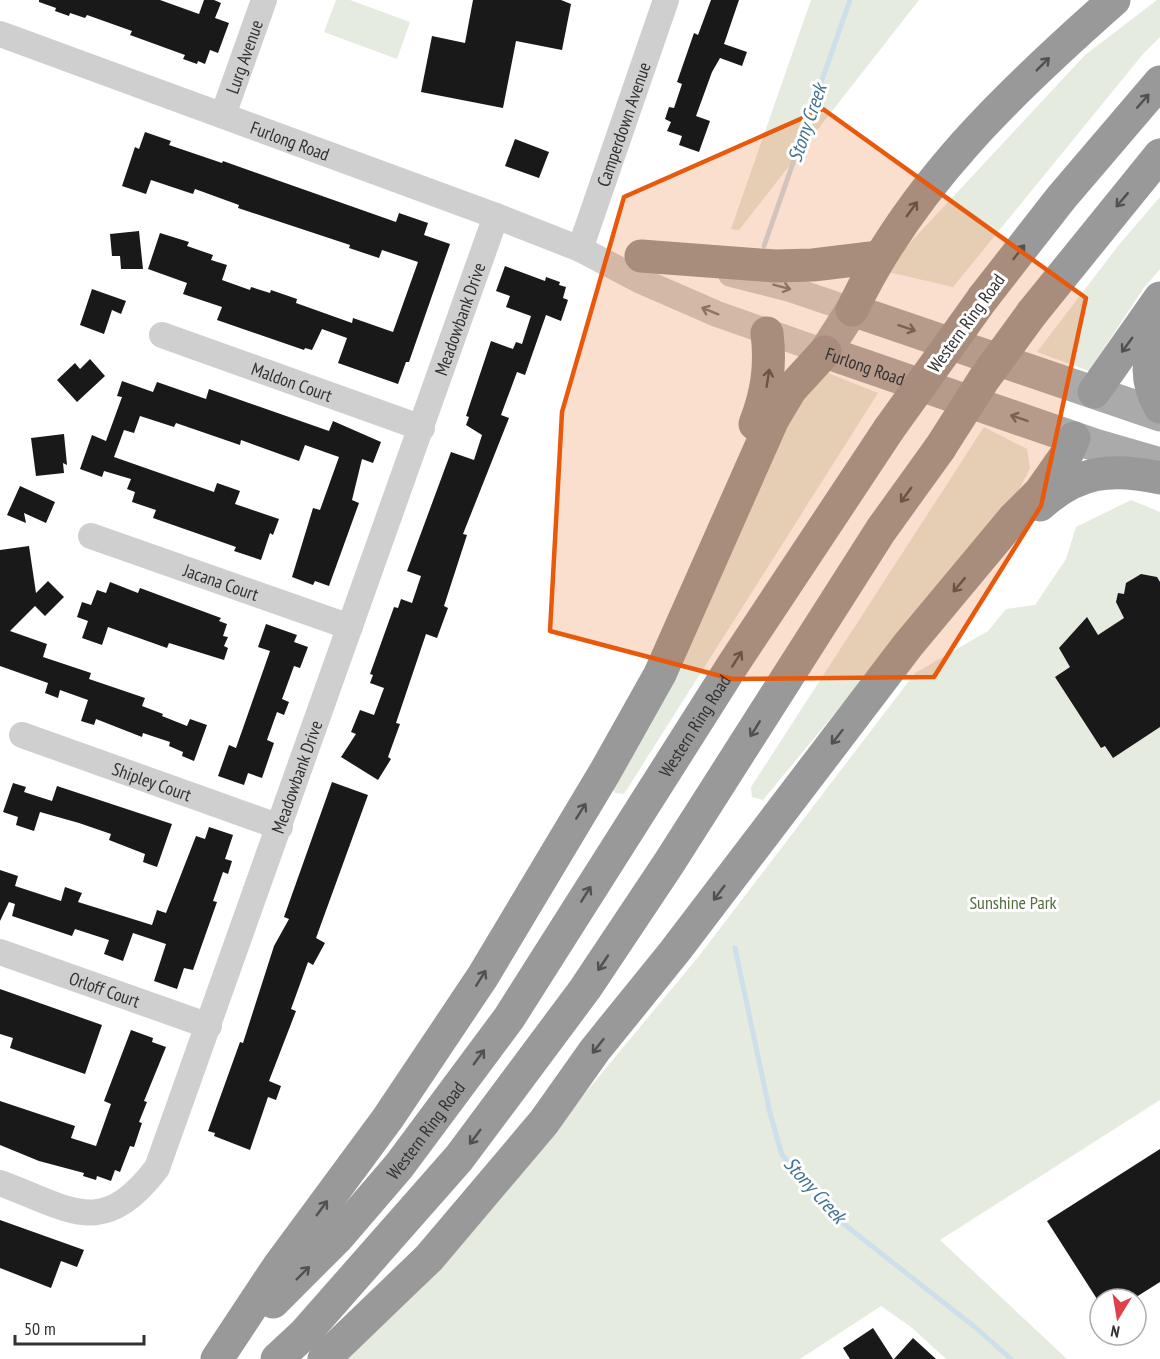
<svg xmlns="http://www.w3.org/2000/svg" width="1160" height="1359" viewBox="0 0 1160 1359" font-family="'PT Sans Narrow',sans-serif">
<rect width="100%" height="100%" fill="#fff"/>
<g fill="#e5ebdf">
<path d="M336,0H350L410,22L397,59L324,32Z"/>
<path d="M811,0H919L739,230L731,229Z"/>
<path d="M1157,0H1160V37L1143,54L953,287L884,271L1085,55Z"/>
<path d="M1160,197V269L1143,289L1089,371L1037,352L1118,246Z"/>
<path d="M818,373H828L878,393L624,794L615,793L611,785L782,425Z"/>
<path d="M984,427L1027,449L1030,468L1018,492L763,800L752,797L751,787Z"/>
<path d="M1131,500L1160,512V1100L940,1240L1067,1359H946L911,1327L881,1306L800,1359H347L422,1288L562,1121L699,956L915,673L988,631L1006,609L1035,605L1066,559L1076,527Z"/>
</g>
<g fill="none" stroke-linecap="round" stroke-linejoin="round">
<g stroke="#cddfea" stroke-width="5">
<path d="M764,246L850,0"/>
<path d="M735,948L770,1113L782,1155L840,1221L976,1328L1011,1359"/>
</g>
</g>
<g fill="#191919">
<path d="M39,0H160L199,14L204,0H214L221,3L215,18L229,23L218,53L210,50L205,64L198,61L197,64L183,59L185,55L130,35L132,31L87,15L85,18L70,13L69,16L55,11L56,8L39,2Z"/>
<path d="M473,0H561L571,4L562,50L516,41L503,108L421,92L432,36L465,43Z"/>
<path d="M711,0H739L724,44L747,52L742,66L720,58L712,72L696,116L710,121L699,152L679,145L682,136L667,131L671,122L665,119L669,107L674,108L682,84L677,82L694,33L698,35Z"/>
<path d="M145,132L171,141L169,145L222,163L223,161L396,222L399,213L428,223L424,235L450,244L409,362H406L398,384L338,363L347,338L322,329L312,350L305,348L304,350L217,320L222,307L183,294L187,283L148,269L160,233L189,242L187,246L213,255L211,260L227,265L222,280L250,290L251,287L270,293L271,290L297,299L296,303L352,323L353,318L393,332L418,262L382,250L379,258L349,248L350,245L238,208L239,205L195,189L193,194L151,180L146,194L122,186L135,147L139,149Z"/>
<path d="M515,139L549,152L539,178L505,166Z"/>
<path d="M139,231L143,269H121L120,256H112L110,234Z"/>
<path d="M505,266L545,281L546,277L560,282L559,285L566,287L563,298L568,300L561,321L546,315L525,375L517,372L501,415L509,418L463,534L467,535L444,606L448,608L437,638L426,634L396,723L400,724L388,757L391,759L378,780L341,757L356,734L351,732L360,710L374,715L384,688L370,683L373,675L370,674L394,607L398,608L401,599L412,603L421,576L407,571L451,452L474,460L482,435L466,425L469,417L466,416L491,341L513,349L516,342L522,344L531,316L506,307L510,296L496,291Z"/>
<path d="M92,289L126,301L121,314L112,310L104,334L80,325Z"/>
<path d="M90,359L105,376L77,402L57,380L75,363L80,369Z"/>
<path d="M122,381L153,392L157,382L206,399L209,389L329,431L333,421L381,442L373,463L362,459L352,500L359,503L329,586L315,581L313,585L292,577L313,508L320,510L339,457L305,445L299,461L241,440L240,445L176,423L174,427L140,416L134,433L124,430L114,457L214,492L217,483L240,491L235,504L279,519L273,535L270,533L261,560L234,551L236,547L153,518L156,510L132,502L135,492L127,489L131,479L104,471L102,477L80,469L92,435L106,441L122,397L117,396Z"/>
<path d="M64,434L67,465L63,463L64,473L36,476L31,438Z"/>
<path d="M20,486L55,502L46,523L24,513L26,523L7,515Z"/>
<path d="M29,546L36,593L48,581L64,597L45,616L35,606L10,631L47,644L43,657L91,673L89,679L145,698L142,706L163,714L162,716L187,726L190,719L207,725L194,761L182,756L183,752L169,746L170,742L143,733L142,737L96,719L94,725L81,721L88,700L60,690L58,698L45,693L48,683L0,666V550Z"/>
<path d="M1141,574L1157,577L1160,582V727L1113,758L1105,746L1101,748L1055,677L1070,667L1059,648L1087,617L1098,635L1124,618L1116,602L1118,593L1124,594L1126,583Z"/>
<path d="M110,582L138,593L140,588L221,618L219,621L227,624L223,636L228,637L224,646L228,648L224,660L169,643L167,648L108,627L102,645L82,638L88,621L77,617L82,602L91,605L97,590L106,593Z"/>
<path d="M266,624L297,635L294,642L308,647L300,668L294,666L282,699L289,702L284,715L277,712L267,740L274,743L262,778L248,773L244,785L218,776L229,745L236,748L270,651L258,647Z"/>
<path d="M332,782L368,795L316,938L325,943L313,965L308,962L291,1009L296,1011L269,1081L281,1086L276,1100L268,1097L250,1150L214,1136L215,1133L208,1131L240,1042L243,1043L274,946L289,919L284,917Z"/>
<path d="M13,783L26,787L24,792L52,801L57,786L172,824L157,867L143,862L145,854L109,840L111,834L79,823L40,812L34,831L16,825L18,817L3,812Z"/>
<path d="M209,827L233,835L225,859L232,861L228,874L223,872L213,901L217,902L193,970L184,968L177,989L154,981L166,944L133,933L123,961L104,954L109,940L75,929L72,936L12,916L15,904L9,902L0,921V870L18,876L15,886L61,901L65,887L82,893L78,902L152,925L157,910L166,913L196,836L205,839Z"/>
<path d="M0,989L102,1025L85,1074L10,1048L13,1038L0,1034Z"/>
<path d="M131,1030L153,1038L152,1042L166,1047L144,1101L147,1102L139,1122L142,1123L134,1147L130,1146L120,1172L115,1170L111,1181L97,1176L96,1180L83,1176L84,1173L39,1161L0,1145V1101L75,1126L71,1138L96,1146L111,1104L104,1101Z"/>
<path d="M1160,1149V1282L1133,1299H1097L1047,1221Z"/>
<path d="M0,1220L84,1250L77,1267L61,1261L51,1288L0,1268Z"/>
<path d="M873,1328L893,1359H850L843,1348Z"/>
<path d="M913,1338L936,1359H894Z"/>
</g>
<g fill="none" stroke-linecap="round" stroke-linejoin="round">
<g stroke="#cfcfcf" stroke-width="26">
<path id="s1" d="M0,34L496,216L580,249L639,280L717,314L825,352"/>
<path id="s2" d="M223,115L264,0"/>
<path id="s3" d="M580,249L666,0"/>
<path d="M731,274L790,289L852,310"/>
<path id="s4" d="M162,335L422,428"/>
<path id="s5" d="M91,536L350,627"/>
<path id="s6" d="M22,735L280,827"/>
<path id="s7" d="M0,952L209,1026"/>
<path id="s8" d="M0,1183C71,1209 102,1240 157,1168L496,216"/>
</g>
<path stroke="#aaa" stroke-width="33" id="s9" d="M1160,415L852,310L825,352L1095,445L1160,464"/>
<g stroke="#999" stroke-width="33">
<path d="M641,256L775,266L813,265L879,257"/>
<path d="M983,298L1061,198L1160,82"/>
<path d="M852,310C911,185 1012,90 1114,0"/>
<path d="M1032,313L1160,155"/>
<path d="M1160,333C1145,357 1146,383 1160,407"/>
<path d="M1094,392L1160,298"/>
<path d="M755,424C767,393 771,366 767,333"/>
<path d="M1040,505C1078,471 1111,467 1160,478"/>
<path id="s10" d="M273,1302L338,1237L399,1166L509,1018L734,663L889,429"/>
<path d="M217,1359L278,1267L388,1118L483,976L605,772L660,674L773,419L791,389L825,352"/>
<path d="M277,1359L305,1333L459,1158L585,989L669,863L881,530L940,448"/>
<path d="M324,1359L429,1258L544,1122L595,1050L675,951L908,645L1013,519L1040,492L1068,452L1074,438"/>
</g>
<g stroke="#999" stroke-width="33">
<path d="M889,429L983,298"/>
<path d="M940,448L984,379L1032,313"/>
</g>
</g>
<defs><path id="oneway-shaft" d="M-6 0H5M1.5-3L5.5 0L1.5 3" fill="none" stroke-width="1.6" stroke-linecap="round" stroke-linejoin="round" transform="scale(1.5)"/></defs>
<g stroke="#515151">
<use href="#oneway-shaft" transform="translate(1043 64) rotate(-45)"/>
<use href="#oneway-shaft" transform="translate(1143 101) rotate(-49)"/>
<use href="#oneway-shaft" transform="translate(1122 200) rotate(130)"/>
<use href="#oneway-shaft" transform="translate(912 209) rotate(-54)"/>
<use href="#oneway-shaft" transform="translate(1019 252) rotate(-52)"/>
<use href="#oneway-shaft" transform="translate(1127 345) rotate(126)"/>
<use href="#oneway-shaft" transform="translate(768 378) rotate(-81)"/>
<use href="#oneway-shaft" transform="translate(906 495) rotate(126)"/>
<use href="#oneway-shaft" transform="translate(959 585) rotate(130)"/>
<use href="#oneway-shaft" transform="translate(737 659) rotate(-57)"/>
<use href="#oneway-shaft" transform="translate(755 729) rotate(122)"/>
<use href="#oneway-shaft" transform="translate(837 737) rotate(128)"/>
<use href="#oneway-shaft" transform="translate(581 811) rotate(-58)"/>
<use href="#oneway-shaft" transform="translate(719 893) rotate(127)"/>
<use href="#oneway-shaft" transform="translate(586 894) rotate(-58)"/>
<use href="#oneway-shaft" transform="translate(603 963) rotate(124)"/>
<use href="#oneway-shaft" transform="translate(481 978) rotate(-58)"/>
<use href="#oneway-shaft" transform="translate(598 1046) rotate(128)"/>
<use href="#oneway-shaft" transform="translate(479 1057) rotate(-54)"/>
<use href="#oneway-shaft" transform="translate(475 1137) rotate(127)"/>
<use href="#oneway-shaft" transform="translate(322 1208) rotate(-54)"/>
<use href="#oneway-shaft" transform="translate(303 1273) rotate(-45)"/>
</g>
<g stroke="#797979">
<use href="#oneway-shaft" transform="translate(782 287) rotate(15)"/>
<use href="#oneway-shaft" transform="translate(710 311) rotate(-158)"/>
</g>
<g stroke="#626262">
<use href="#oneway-shaft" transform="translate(907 328) rotate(19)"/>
<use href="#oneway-shaft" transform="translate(1019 418) rotate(-161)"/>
</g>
<path fill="#e8590c" fill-opacity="0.2" stroke="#e8590c" stroke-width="4.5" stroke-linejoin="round" d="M823,109L1086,298L1041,506L934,677L732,679L550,631L562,412L624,197Z"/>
<g text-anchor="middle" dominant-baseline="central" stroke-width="6" stroke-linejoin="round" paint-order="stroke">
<g font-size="18" fill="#323232" stroke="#fff">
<text stroke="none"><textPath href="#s2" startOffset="62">Lurg Avenue</textPath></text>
<text stroke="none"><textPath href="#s3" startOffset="132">Camperdown Avenue</textPath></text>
<text stroke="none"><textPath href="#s1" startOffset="309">Furlong Road</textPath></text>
<text stroke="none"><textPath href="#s8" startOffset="1080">Meadowbank Drive</textPath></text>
<text transform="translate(966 323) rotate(-54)">Western Ring Road</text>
<text stroke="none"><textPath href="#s9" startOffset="418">Furlong Road</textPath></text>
<text stroke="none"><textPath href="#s4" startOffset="138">Maldon Court</textPath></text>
<text stroke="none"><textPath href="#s5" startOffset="138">Jacana Court</textPath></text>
<text stroke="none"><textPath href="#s10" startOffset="716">Western Ring Road</textPath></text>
<text stroke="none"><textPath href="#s8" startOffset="594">Meadowbank Drive</textPath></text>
<text stroke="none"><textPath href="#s6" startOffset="138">Shipley Court</textPath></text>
<text stroke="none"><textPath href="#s7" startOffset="111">Orloff Court</textPath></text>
<text stroke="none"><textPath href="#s10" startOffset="230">Western Ring Road</textPath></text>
</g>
<g font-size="18" fill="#556d41" stroke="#fff">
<text x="1013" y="902">Sunshine Park</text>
</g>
<g font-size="20" font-style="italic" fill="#437392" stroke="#fff">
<text transform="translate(807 123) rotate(-71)">Stony Creek</text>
<text transform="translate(815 1190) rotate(48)">Stony Creek</text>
</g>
</g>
<g transform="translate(1118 1317) rotate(191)"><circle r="28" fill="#ffffff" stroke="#adadad" stroke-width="1.5"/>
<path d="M0-4.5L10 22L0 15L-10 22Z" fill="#dd414b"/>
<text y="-9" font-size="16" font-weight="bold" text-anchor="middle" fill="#323232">N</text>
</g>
<path d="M15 1335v9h129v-9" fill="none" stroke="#323232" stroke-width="3"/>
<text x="24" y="1335" font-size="18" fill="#323232" stroke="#ffffff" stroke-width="4.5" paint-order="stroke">50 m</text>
</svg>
